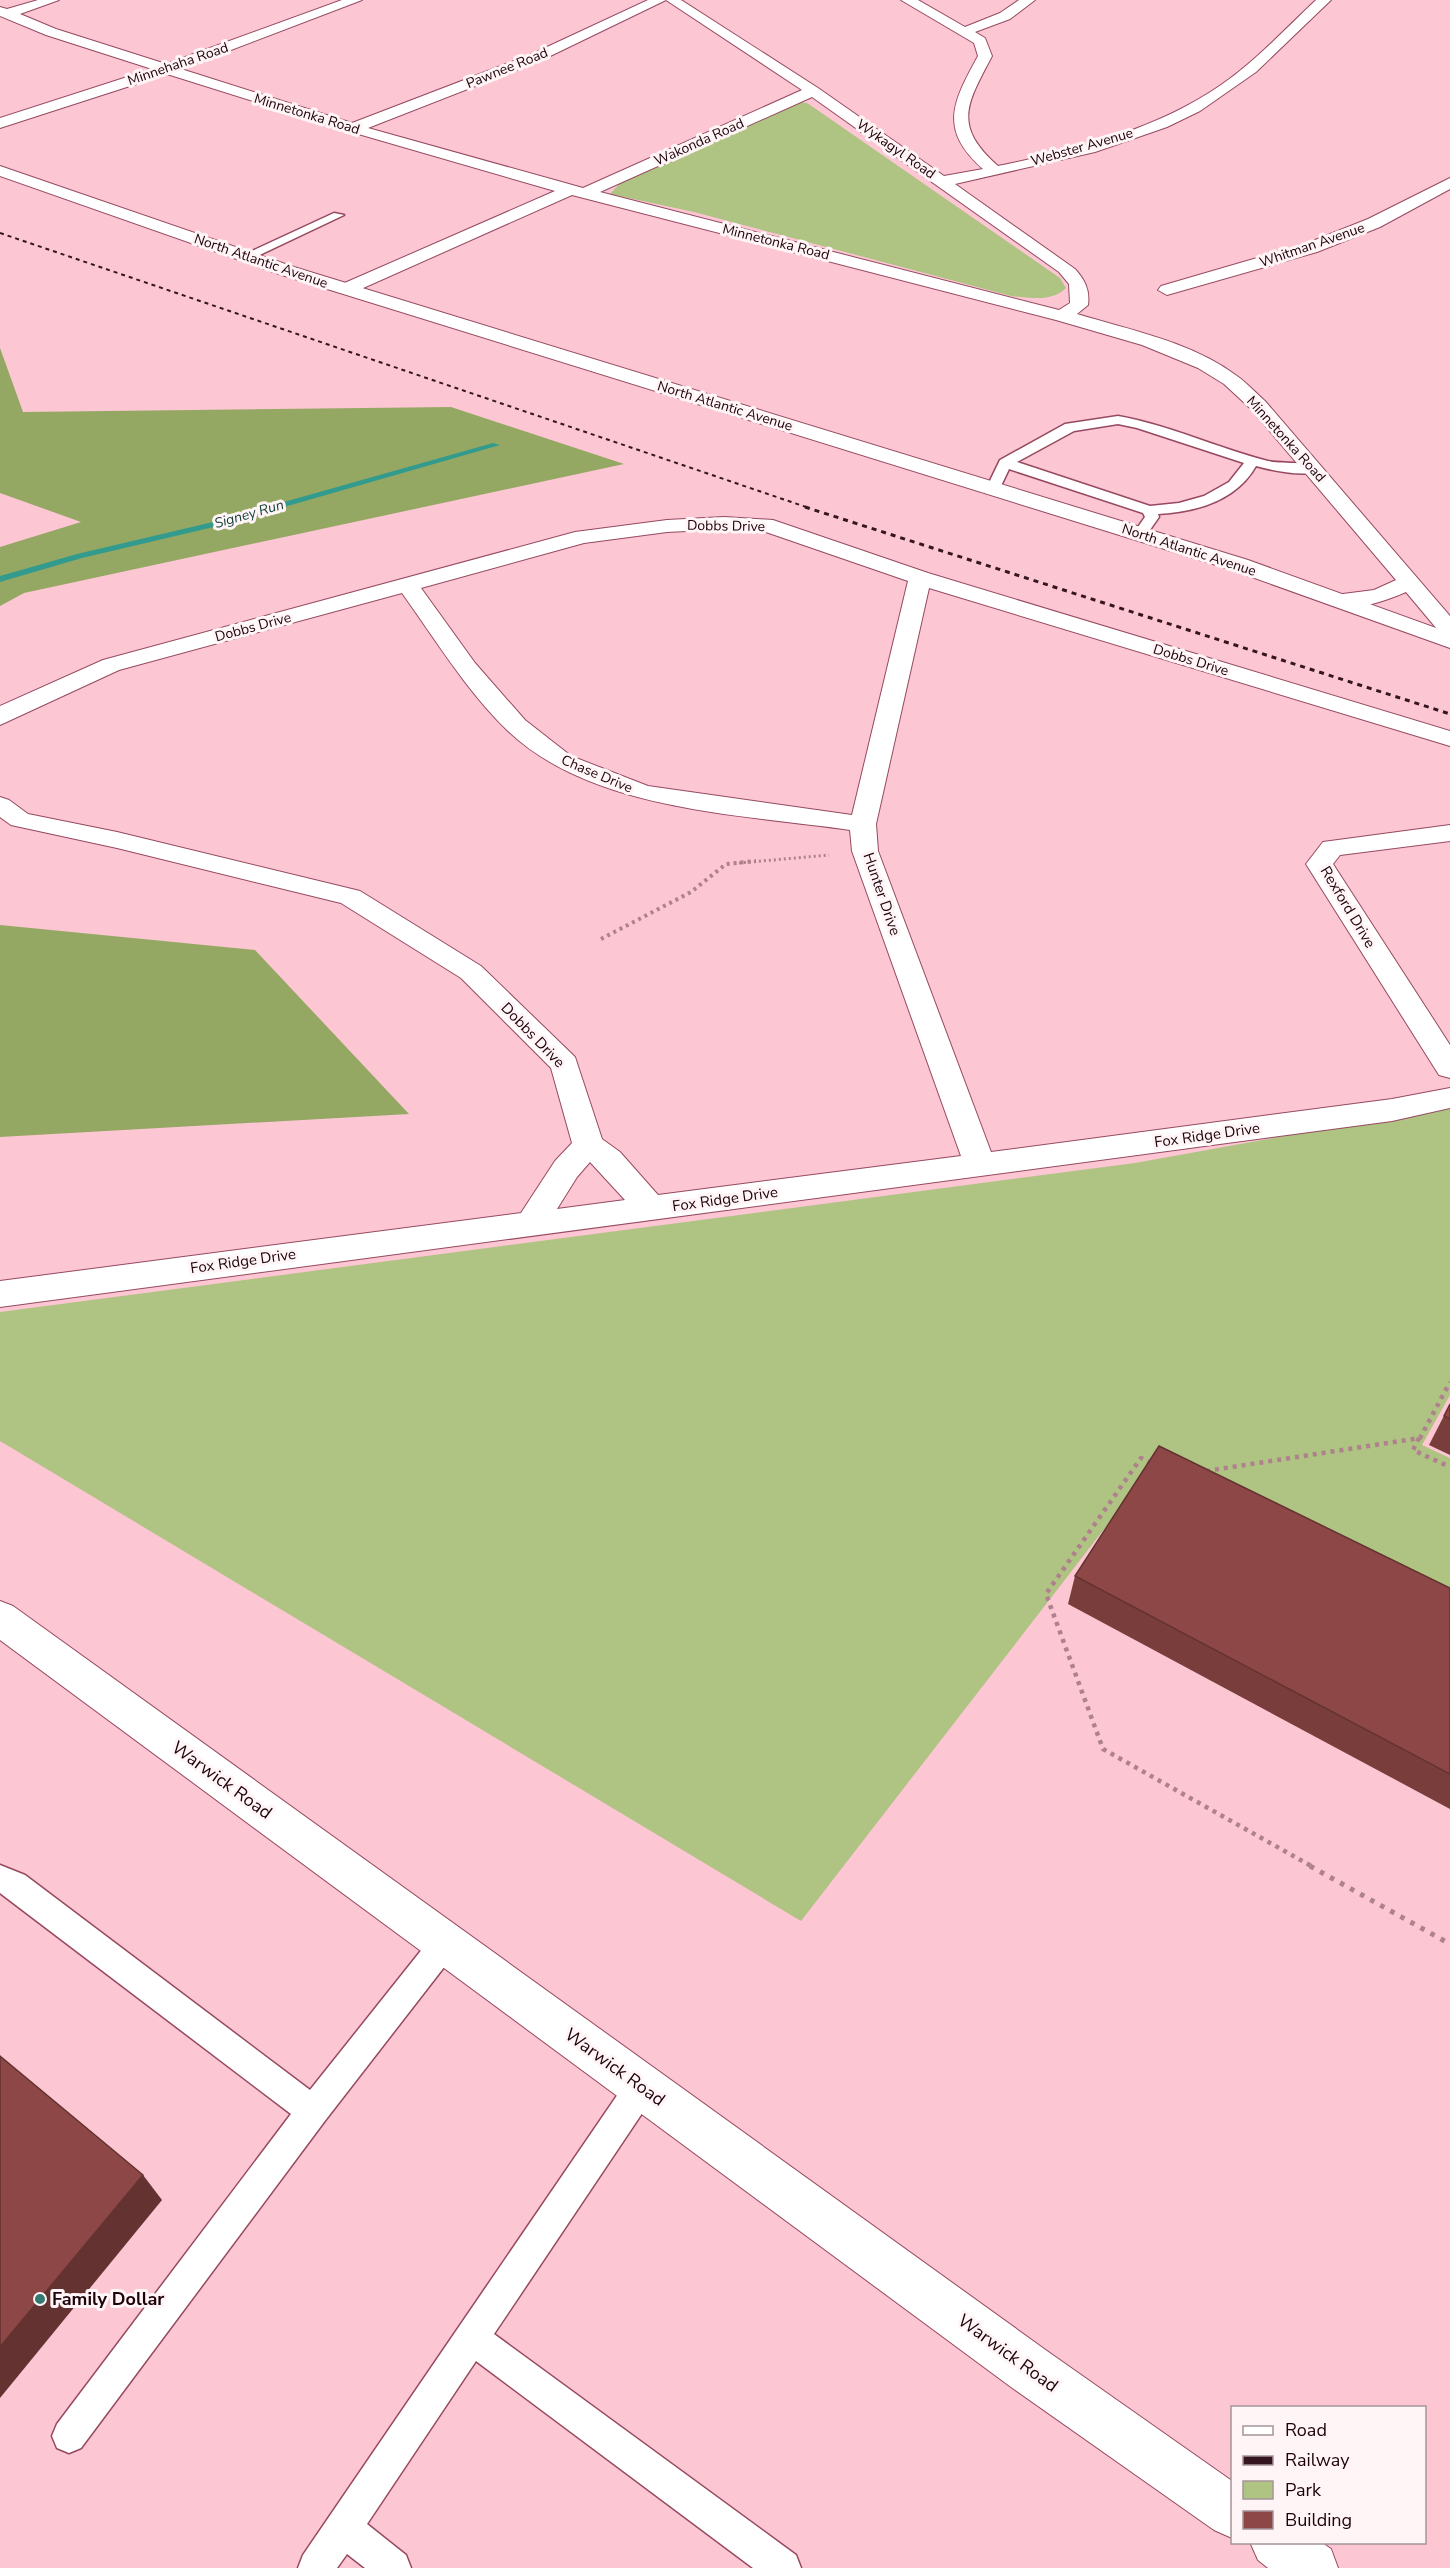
<svg xmlns="http://www.w3.org/2000/svg" width="1450" height="2568" viewBox="0 0 1450 2568" font-family="'Nunito Sans',sans-serif">
<rect width="100%" height="100%" fill="#fcc6d3"/>
<g fill="#afc383">
<path d="M779,100L807,103L813,107L1060,278L1066,288C1052,302 1030,298 1011,296L694,212L610,194L620,183L756,121L753,114Z"/>
<path d="M1450,1106V1395L1422,1445L1450,1458V1620L1149,1471L801,1921L0,1441V1312L1135,1163Z"/>
</g>
<g fill="#94a863">
<path d="M0,348L23,412L451,407L624,464L24,593L0,606V547L81,522L0,493Z"/>
<path d="M0,925L255,950L409,1114L0,1137Z"/>
</g>
<g fill="none" stroke-linecap="round" stroke-linejoin="round">
<path fill="#339b8d" fill-rule="evenodd" d="M493,443L500,445L218,526L82,558L0,582V576L77,554L213,522Z"/>
<defs>
<g id="service">
<path d="M334,213L344,215L249,260L239,257Z"/>
<path d="M1118,416C1169,425 1217,448 1268,461C1281,464 1313,461 1321,469C1310,479 1270,470 1256,466C1236,501 1196,512 1158,514L1159,517L1145,537L1140,538L1133,534L1145,517L1143,513L1009,469L998,492L993,493L986,489L1000,460L1065,424ZM1118,424L1137,428L1244,463L1229,482L1204,496L1179,503L1150,506L1017,462L1074,431Z"/>
<path d="M0,1865L25,1875L310,2090L435,1933L445,1929L455,1933L460,1943L455,1953L324,2122L81,2448L69,2453L57,2448L52,2436L57,2424L291,2114L0,1893Z"/>
<path d="M642,2071L653,2075L657,2086L653,2097L494,2334L796,2555L801,2568H753L476,2361L367,2524L406,2555L411,2568H365L347,2554L337,2568H298L303,2555L631,2075Z"/>
</g>
<g id="minor">
<path d="M38,0H59L20,14L56,29L166,64L342,0H362L181,69L352,123L532,54L648,0H681L818,88L944,176L983,169C938,129 953,102 978,56L974,43L901,0H918L965,27L1000,13L1019,0H1035L1010,19L975,32L985,38L992,56C967,104 952,125 998,166C1075,150 1156,130 1221,85C1256,61 1285,29 1316,0H1331L1256,72L1200,111L1167,127L1095,152L955,184L1075,269C1085,280 1090,290 1088,305L1077,314C1130,330 1192,342 1237,376C1247,383 1256,393 1265,401L1450,616V637L1442,635L1406,592C1385,601 1358,611 1335,605L1332,600L1335,595L1374,590L1396,580L1251,409L1224,384L1198,368L1142,345L1056,320L572,195L352,293H340L337,289L340,285L555,191L348,131L167,74L0,128V118L152,69L46,35L0,16V7L7,9ZM666,0L802,90L583,188L368,128L542,60ZM812,97L1059,272L1069,284L1070,303L1059,310L600,192Z"/>
<path d="M1450,178V189L1380,227L1317,252L1167,295L1158,290L1161,286L1305,244L1368,219Z"/>
<path d="M724,517L773,520L928,573L1450,731V746L929,588L876,824L878,851L991,1152L1392,1099L1450,1088V1108L1392,1121L0,1307V1281L521,1213L555,1161L572,1143L551,1068L461,978L341,903L117,848L11,825L0,817V797L9,800L28,814L117,832L360,891L481,966L575,1057L602,1139L620,1152L658,1195L961,1156L852,851L850,830C740,814 591,811 507,730C466,690 435,639 402,593L119,670L0,725V706L103,660L575,532L667,520ZM724,529L763,531L908,581L852,815L648,786L571,756L525,720L475,663L421,588L584,543L667,532ZM590,1162L625,1200L557,1209L577,1177Z"/>
<path d="M1450,825V841L1340,855L1333,864L1450,1045V1078L1439,1075L1306,864L1323,842Z"/>
</g>
<g id="tertiary">
<path d="M0,166L294,267L1248,560L1450,633V648L1232,570L282,275L0,176Z"/>
<path d="M0,1601L13,1606L1047,2351L1232,2481V2538L1214,2530L1011,2387L0,1640Z"/>
<path d="M1250,2542H1321L1331,2549L1338,2568H1268L1258,2560Z"/>
</g>
</defs>
<use href="#service" stroke="#964960" stroke-width="3"/>
<use href="#minor" stroke="#964960" stroke-width="2"/>
<use href="#tertiary" stroke="#964960" stroke-width="2"/>
<path stroke="#ae818d" stroke-width="3" stroke-dasharray="2 3" stroke-linecap="butt" d="M739,863L829,855"/>
<path stroke="#ae818d" stroke-width="4" stroke-dasharray="3 4" stroke-linecap="butt" d="M601,939L691,892L726,864L756,861"/>
<g stroke="#ae818d" stroke-width="4.5" stroke-dasharray="4 5" stroke-linecap="butt">
<path d="M1419,1438L1413,1450L1450,1467"/>
<path d="M1151,1463L1141,1458L1046,1594L1103,1749L1313,1867"/>
<path d="M1206,1471L1420,1438L1450,1382"/>
</g>
<path stroke="#ae818d" stroke-width="5" stroke-dasharray="4.5 7" stroke-linecap="butt" d="M1310,1866L1450,1944"/>
<use href="#service" fill="#fff" fill-rule="evenodd"/>
<use href="#minor" fill="#fff" fill-rule="evenodd"/>
<use href="#tertiary" fill="#fff" fill-rule="evenodd"/>
<path stroke="#351620" stroke-width="2" stroke-dasharray="4 4" stroke-linecap="butt" d="M0,233L809,508"/>
<path stroke="#351620" stroke-width="3" stroke-dasharray="5 5" stroke-linecap="butt" d="M805,507L1450,714"/>
</g>
<g fill="#793d3c">
<path d="M1450,1404V1455L1429,1445Z"/>
<path d="M1075,1576L1450,1588V1809L1068,1604Z"/>
</g>
<path fill="#633231" d="M143,2175L162,2200L0,2398V2347Z"/>
<g fill="#8d4746" stroke="#633231" stroke-width="1.5">
<path d="M1450,1404V1419L1444,1416Z"/>
<path d="M1159,1446L1450,1588V1774L1075,1576Z"/>
<path d="M0,2056L143,2175L0,2347Z"/>
</g>
<circle fill="#357a70" stroke="#fff5f7" stroke-width="2" cx="40" cy="2299" r="6"/>
<g text-anchor="middle" dominant-baseline="central" stroke-width="6" stroke-linejoin="round" paint-order="stroke">
<g font-size="14" fill="#1e020b" stroke="#fff5f7">
<text transform="translate(178 64) rotate(-19)">Minnehaha Road</text>
<text transform="translate(507 68) rotate(-22)">Pawnee Road</text>
<text transform="translate(307 114) rotate(17)">Minnetonka Road</text>
<text transform="translate(699 142) rotate(-24)">Wakonda Road</text>
<text transform="translate(1082 147) rotate(-16)">Webster Avenue</text>
<text transform="translate(896 149) rotate(35)">Wykagyl Road</text>
<text transform="translate(776 242) rotate(14)">Minnetonka Road</text>
<text transform="translate(1312 245) rotate(-19)">Whitman Avenue</text>
<text transform="translate(261 261) rotate(19)">North Atlantic Avenue</text>
<text transform="translate(725 406) rotate(17)">North Atlantic Avenue</text>
<text transform="translate(1286 439) rotate(48)">Minnetonka Road</text>
<text transform="translate(726 526) rotate(1)">Dobbs Drive</text>
<text transform="translate(1189 550) rotate(18)">North Atlantic Avenue</text>
<text transform="translate(253 627) rotate(-15)">Dobbs Drive</text>
<text transform="translate(1191 660) rotate(17)">Dobbs Drive</text>
<text transform="translate(597 774) rotate(23)">Chase Drive</text>
</g>
<g font-size="14" font-style="italic" fill="#13403a" stroke="#fff5f7">
<text transform="translate(249 514) rotate(-16)">Signey Run</text>
</g>
<g font-size="15" fill="#1e020b" stroke="#fff5f7">
<text transform="translate(882 894) rotate(71)">Hunter Drive</text>
<text transform="translate(1348 907) rotate(59)">Rexford Drive</text>
<text transform="translate(533 1035) rotate(46)">Dobbs Drive</text>
<text transform="translate(1207 1135) rotate(-8)">Fox Ridge Drive</text>
<text transform="translate(725 1199) rotate(-8)">Fox Ridge Drive</text>
<text transform="translate(243 1261) rotate(-8)">Fox Ridge Drive</text>
</g>
<g font-size="18" fill="#1e020b" stroke="#fff5f7">
<text transform="translate(222 1780) rotate(36)">Warwick Road</text>
<text transform="translate(615 2067) rotate(36)">Warwick Road</text>
<text transform="translate(1008 2353) rotate(36)">Warwick Road</text>
</g>
<g font-size="18" font-weight="bold" fill="#1e020b" stroke="#fff5f7" text-anchor="start">
<text x="52" y="2299">Family Dollar</text>
</g>
</g>
<rect x="1231" y="2406" width="195" height="138" fill="#fff5f7" stroke="#a59499" stroke-width="1.5"/>
<rect x="1243" y="2426" width="30" height="9" fill="#ffffff" stroke="#a59499" stroke-width="1.5"/>
<text x="1285" y="2436" font-size="18" fill="#1e020b">Road</text>
<rect x="1243" y="2456" width="30" height="9" fill="#351620" stroke="#a59499" stroke-width="1.5"/>
<text x="1285" y="2466" font-size="18" fill="#1e020b">Railway</text>
<rect x="1243" y="2481" width="30" height="18" fill="#afc383" stroke="#a59499" stroke-width="1.5"/>
<text x="1285" y="2496" font-size="18" fill="#1e020b">Park</text>
<rect x="1243" y="2511" width="30" height="18" fill="#8d4746" stroke="#a59499" stroke-width="1.5"/>
<text x="1285" y="2526" font-size="18" fill="#1e020b">Building</text>
</svg>
